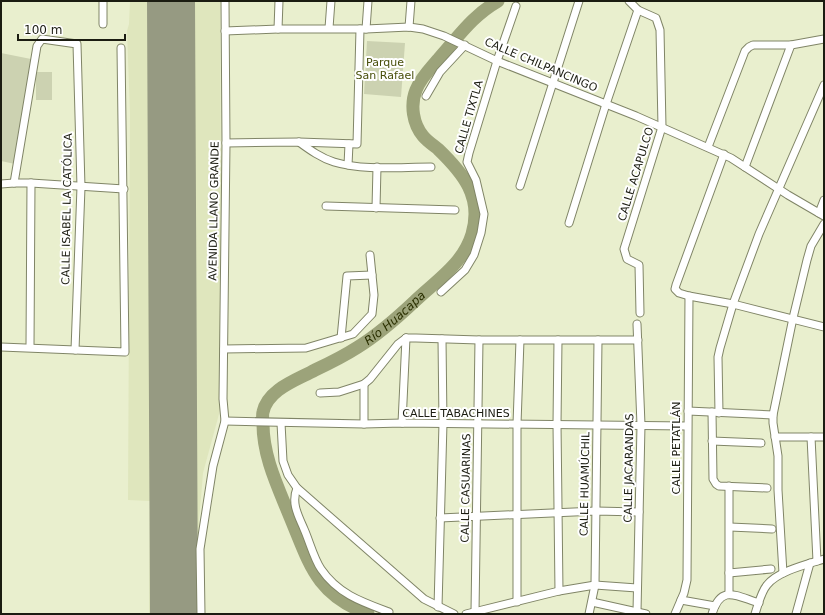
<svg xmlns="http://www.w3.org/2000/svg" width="825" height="615" viewBox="0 0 825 615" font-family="'DejaVu Sans',sans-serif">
<rect width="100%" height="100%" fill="#e9efce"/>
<path fill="#dfe6bd" d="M130,1H220L222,397L219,414L203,473L201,498L199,520V614H149L150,501L128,500L130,113L127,31L129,24Z"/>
<g fill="#ccd2b1">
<path d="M367,41L405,43L401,97L364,94Z"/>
<path d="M1,53L31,59L15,164L1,161Z"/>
<rect x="36" y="72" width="16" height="28"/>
</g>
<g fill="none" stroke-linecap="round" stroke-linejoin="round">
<path stroke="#9ca37a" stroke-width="13" id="s1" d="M368,614C316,594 310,565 290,517C278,487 263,457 263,424C263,421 262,416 263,412C268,389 297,380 315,370C330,363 344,356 358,347C379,334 397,318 415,301C437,280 463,264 472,234C483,197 463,173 438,149C433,145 427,141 423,136C413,124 410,105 416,90C421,77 432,67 440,57C459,36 472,16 498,1"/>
<path stroke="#969a82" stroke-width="48" d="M171,1L174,614"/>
<defs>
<g id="minor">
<path d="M103,1V24"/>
<path d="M629,1L638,10L656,18L660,30L662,127L624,249L627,259L639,265L640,313"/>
<path d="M409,27L411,1"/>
<path d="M329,28L331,1"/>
<path d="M278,29L279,1"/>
<path d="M366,29L368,1"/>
<path d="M225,31L278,29H366L409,27L423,29L444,36L497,61L636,116L731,158L788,195L824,216"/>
<path d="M426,96L440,72L465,45"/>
<path d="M299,142C310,150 321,158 334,162C364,171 399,167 431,167"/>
<path d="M226,143L299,142L357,144L360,29"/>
<path d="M708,147L745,51L749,47L753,45H791L824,39"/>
<path d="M724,154L676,285L675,289L679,293L689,296L733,304L824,327"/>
<path d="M348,165L349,144"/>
<path d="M745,167L791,45"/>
<path d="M14,183L37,46L42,39L77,44L81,187L75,350"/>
<path d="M1,184L14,183H31L124,189"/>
<path d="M520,186L579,1"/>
<path d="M326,206L455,210"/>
<path d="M376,208L377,167"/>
<path d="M819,213L824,200"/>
<path d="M569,223L606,104L638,10"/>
<path d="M441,292L465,270L474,255L481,233L484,214L476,180L467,162L469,153L497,61L516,6"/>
<path d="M341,338L347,276L372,275"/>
<path d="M406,338H416L479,340H638"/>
<path d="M558,340L557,424L559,591"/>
<path d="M1,347L125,352L121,48"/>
<path d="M30,347L31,183"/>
<path d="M224,349L306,348L353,334L372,314L374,295L370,255"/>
<path d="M320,393L339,392L364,384L370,379L398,344L406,338"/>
<path d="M688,411L773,415"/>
<path d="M712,412L713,479L716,484L719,486L767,488"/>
<path d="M719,413L718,357L720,348L733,304L759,234L824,85"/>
<path d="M225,421L364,424L402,423L687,426"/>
<path d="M281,423L283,461L288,475L297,488L424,599L454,614"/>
<path d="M402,423L406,338"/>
<path d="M364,424V384"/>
<path d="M775,437H824"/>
<path d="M811,437L817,561"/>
<path d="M712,441L761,443"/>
<path d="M729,486V594"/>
<path d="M297,488C291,503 298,515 304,529C309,540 314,559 321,569C338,594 362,602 389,612"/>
<path d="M440,518L596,511L639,512"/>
<path d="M730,527L772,529"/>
<path d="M729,573L771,569"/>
<path d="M783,573L778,490V456L773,423V415L793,318L807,260L811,246L824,224"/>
<path d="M681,600L715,606"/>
<path d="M517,602V424L520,340"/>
<path d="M592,602L646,614"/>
<path d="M438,607L443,423L442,339"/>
<path d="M475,612L479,340"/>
<path d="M637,612L641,425L637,324"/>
<path d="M201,614L200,549L213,466L225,421L223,399L226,143L225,1"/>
<path d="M466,614L559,591L595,585L637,588"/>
<path d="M589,614L595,585L598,340"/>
<path d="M675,614L684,593L687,580L689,296"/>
<path d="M712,614C721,584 736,596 759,603"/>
<path d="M755,614C758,605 761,592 767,585C778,571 808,564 824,559"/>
<path d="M796,614L810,563"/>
</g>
</defs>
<use href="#minor" stroke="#808567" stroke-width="9"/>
<use href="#minor" stroke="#fff" stroke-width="7"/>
</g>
<g text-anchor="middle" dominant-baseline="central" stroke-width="4" stroke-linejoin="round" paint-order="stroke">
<g font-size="11" fill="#484f0a" stroke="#fff">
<text x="385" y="62">Parque<tspan x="385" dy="13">San Rafael</tspan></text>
</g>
<g font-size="11" fill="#1b1c11" stroke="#fff">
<text transform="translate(541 65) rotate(23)">CALLE CHILPANCINGO</text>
<text transform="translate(469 117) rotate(-74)">CALLE TIXTLA</text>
<text transform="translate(636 174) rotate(-73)">CALLE ACAPULCO</text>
<text transform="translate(67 209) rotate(-89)">CALLE ISABEL LA CATÓLICA</text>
<text transform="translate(214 211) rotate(-89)">AVENIDA LLANO GRANDE</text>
<text x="456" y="413">CALLE TABACHINES</text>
<text transform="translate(676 448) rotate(-90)">CALLE PETATLÁN</text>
<text transform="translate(629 468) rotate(-89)">CALLE JACARANDAS</text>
<text transform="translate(585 484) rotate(-89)">CALLE HUAMÚCHIL</text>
<text transform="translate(466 488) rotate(-89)">CALLE CASUARINAS</text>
</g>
<g font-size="12" font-style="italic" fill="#2b3000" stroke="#fff">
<text stroke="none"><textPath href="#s1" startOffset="404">Río Huacapa</textPath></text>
</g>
</g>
<rect width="825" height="615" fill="none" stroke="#1b1c11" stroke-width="4"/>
<path d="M18 34v6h107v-6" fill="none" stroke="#1b1c11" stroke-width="2"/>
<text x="24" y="34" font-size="12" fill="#1b1c11" stroke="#ffffff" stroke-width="3" paint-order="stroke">100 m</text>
</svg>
